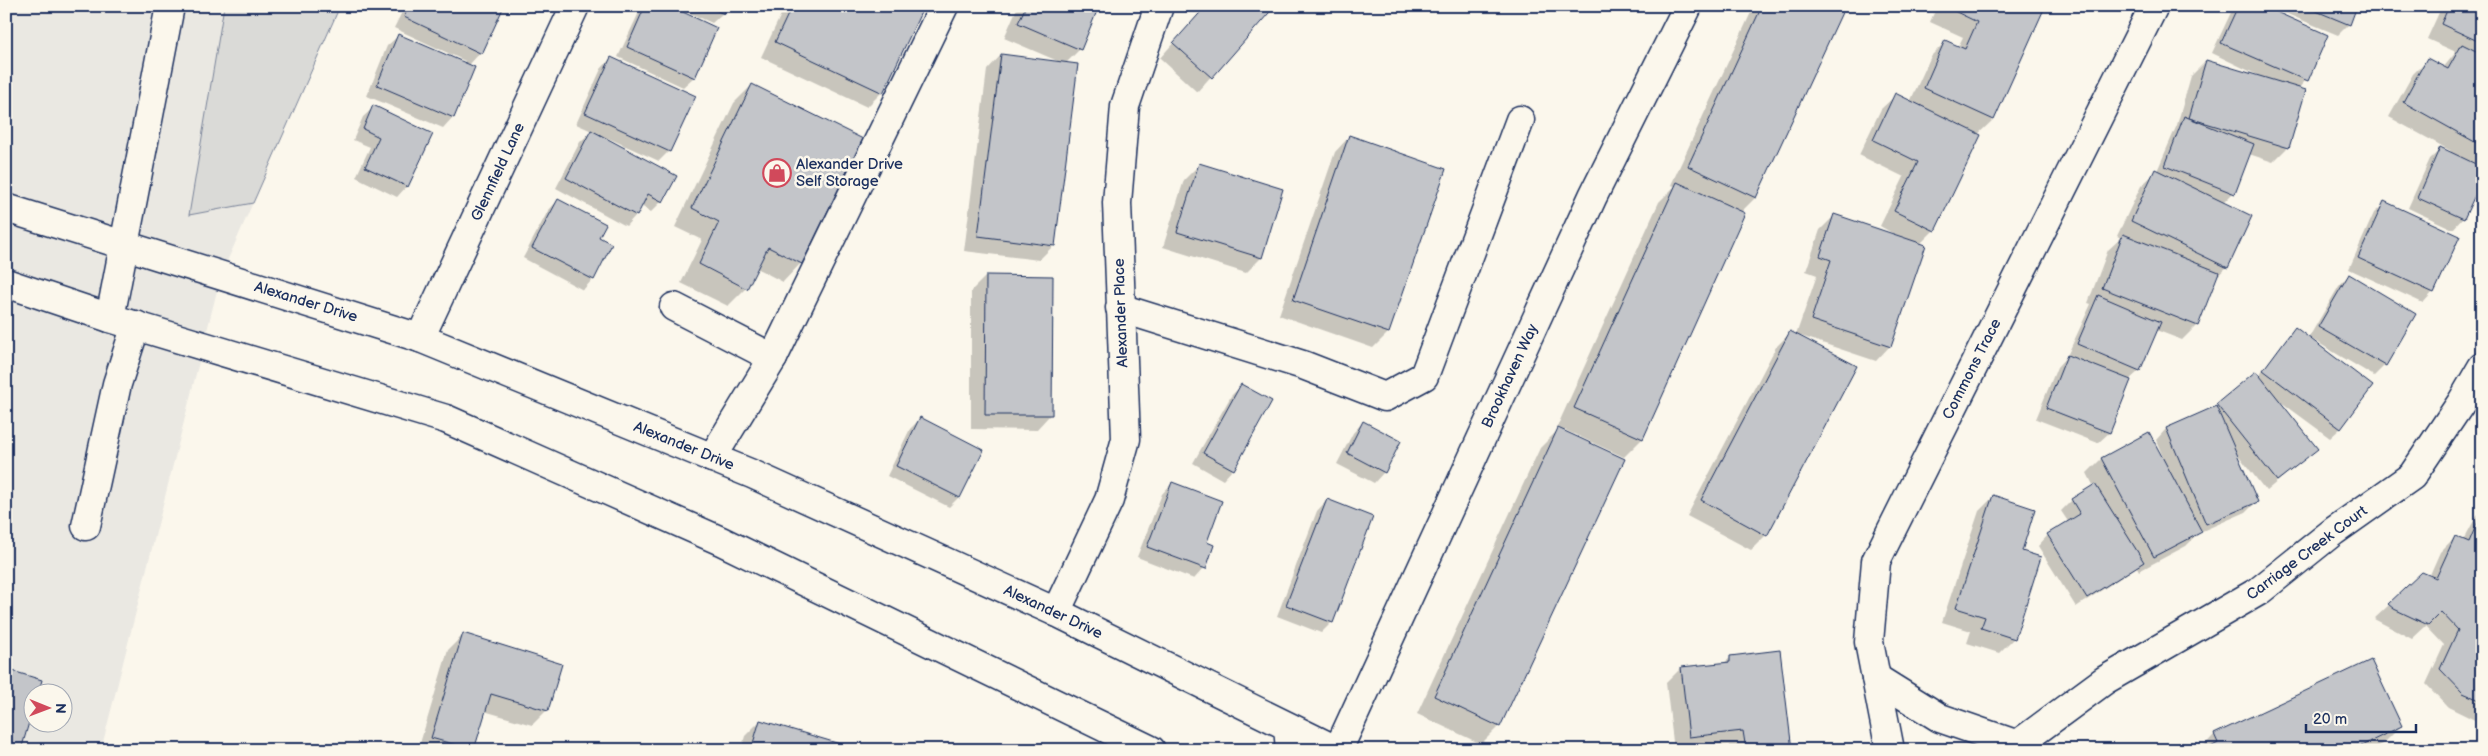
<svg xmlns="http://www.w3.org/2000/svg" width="2488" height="756" viewBox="0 0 2488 756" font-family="'Balsamiq Sans',sans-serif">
<rect width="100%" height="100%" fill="#fbf7ec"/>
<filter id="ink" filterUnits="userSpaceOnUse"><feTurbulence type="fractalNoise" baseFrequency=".02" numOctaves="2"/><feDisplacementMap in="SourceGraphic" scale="10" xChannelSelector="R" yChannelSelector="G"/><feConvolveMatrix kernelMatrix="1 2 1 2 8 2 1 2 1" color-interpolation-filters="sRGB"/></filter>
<g filter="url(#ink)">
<path fill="#eae8e2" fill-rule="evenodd" d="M6,6H340L221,275L101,750H6ZM32,694H62V724H32Z"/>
<path fill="#dadad7" stroke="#7a849a" d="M224,6H340L253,203L189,215Z"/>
<g fill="#0003">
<path d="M405,6L503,7L480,53L469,65L453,117L443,128L367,96L387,46L398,36L464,63L465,61L394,28Z"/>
<path d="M642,6H667L694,77L683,87L618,57Z"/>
<path d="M674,6H726L723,13L712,23Z"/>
<path d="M785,6H923L882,92L867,107L761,57Z"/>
<path d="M1018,6H1098L1080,49L1066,63L1053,246L1039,260L964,251L987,70L1001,55L1060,62L1004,38Z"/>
<path d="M1206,6H1274L1197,92L1160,58Z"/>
<path d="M1754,6H1844L1755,198L1740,213L1743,214L1642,439L1624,457L1565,430L1499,726L1481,744L1417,714L1540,448L1560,428L1557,427L1659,202L1675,186L1671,185Z"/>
<path d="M1937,6H2036L2043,10L1993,120L1977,135L1934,230L1920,244L1890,346L1876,361L1801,336L1766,535L1751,550L1687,516L1776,347L1791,332L1796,335L1817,275L1806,271L1820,230L1835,215L1899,237L1880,226L1904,177L1859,155L1881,109L1896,95L1910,102L1931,56L1946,41L1958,47L1963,37L1930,22Z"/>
<path d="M2234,6H2259L2306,80L2298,89L2288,147L2273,162L2249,154L2233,193L2223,203L2227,267L2214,279L2197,325L2182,340L2156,330L2139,371L2129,380L2109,433L2098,443L2036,419L2057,367L2067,356L2091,304L2088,303L2108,250L2121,238L2117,236L2141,186L2157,171L2177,125L2191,76L2206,61L2266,79L2212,53Z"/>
<path d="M2268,6H2356L2349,24L2338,35Z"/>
<path d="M2442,6H2482V164L2463,218L2453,229L2408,208L2430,159L2441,149L2450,153L2451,151L2389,117L2413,74L2428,59L2443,68L2456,52L2427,39Z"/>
<path d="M611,58L669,151L659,161L608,138L607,140L675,177L662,201L651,212L641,206L636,215L626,226L556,188L580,142L592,131L576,124L601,69Z"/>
<path d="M752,85L801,263L783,282L756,268L746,288L728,306L681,283L702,240L675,227L734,103Z"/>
<path d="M374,107L407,186L397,197L356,177L370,147L353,140L363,117Z"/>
<path d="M1349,137L1388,333L1373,348L1279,315L1335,152Z"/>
<path d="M1199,165L1282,190L1261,258L1246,273L1163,247L1184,180Z"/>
<path d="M558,200L597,238L593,279L583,290L523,258L548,211Z"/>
<path d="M2385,203L2433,292L2423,303L2349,269L2374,213Z"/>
<path d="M2349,275L2385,365L2374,376L2310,338L2341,428L2330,438L2277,399L2316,449L2266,491L2236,452L2256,502L2246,512L2200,532L2186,546L2139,571L2137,567L2076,607L2038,546L2048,535L2069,523L2061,511L2072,500L2094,487L2087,473L2101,459L2163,457L2156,440L2166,429L2211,410L2258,376L2295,329L2308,339L2339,286Z"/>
<path d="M986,276L1050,415L1036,430L971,429V291Z"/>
<path d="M1241,386L1233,469L1223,480L1193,463L1231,396Z"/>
<path d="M920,419L959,497L949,507L887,476L910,429Z"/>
<path d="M1363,422L1384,472L1374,483L1337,464L1353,433Z"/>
<path d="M1172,483L1205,543L1204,568L1194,579L1137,557L1162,494Z"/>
<path d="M1994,496L2014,638L1999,653L1967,643L1971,631L1942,622L1979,511Z"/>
<path d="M1327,500L1332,622L1321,633L1277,616L1317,511Z"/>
<path d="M2482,510V722L2481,723L2448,707L2426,684L2444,645L2426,626L2412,639L2374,619L2389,605L2429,577L2440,552L2455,537L2463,541L2477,515Z"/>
<path d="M463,635L547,710L532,725L484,711L473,750H418L448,650Z"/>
<path d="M1730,658L1791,750H1729V745L1674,750L1666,683L1681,668L1724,663Z"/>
<path d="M2370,661L2401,726L2383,744L2371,750H2200L2214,735Z"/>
<path d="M760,721L856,750H741L745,736Z"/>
</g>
<g fill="#c3c5c9" stroke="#1b2f5e">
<path d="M409,6H504L482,54L404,17Z"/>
<path d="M645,6H670L717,28L695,78L627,47Z"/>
<path d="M707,6H727L724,14Z"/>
<path d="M792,6H924L883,93L775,42Z"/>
<path d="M1026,6H1099L1081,50L1018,23Z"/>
<path d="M1206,6H1275L1212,78L1173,43Z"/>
<path d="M1762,6H1845L1756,198L1688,166Z"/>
<path d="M2038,6L2044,9L1994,120L1924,88L1945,40L1965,49L1977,22L1944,6Z"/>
<path d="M2238,6H2263L2328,35L2308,81L2221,43Z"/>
<path d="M2304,6H2357L2350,25Z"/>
<path d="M2449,6H2482V43L2441,24Z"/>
<path d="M398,34L475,67L454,118L377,85Z"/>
<path d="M2462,44L2482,54V146L2403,102L2427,58L2448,69Z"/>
<path d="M1001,54L1078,64L1055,246L978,236Z"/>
<path d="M611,57L696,96L670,152L585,113Z"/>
<path d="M2206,60L2306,90L2289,148L2189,118Z"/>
<path d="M752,84L863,139L802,264L768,247L747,289L699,264L719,222L692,208Z"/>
<path d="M1895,93L1981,135L1935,231L1894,211L1918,162L1873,140Z"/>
<path d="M373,105L433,134L408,187L365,167L379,137L363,129Z"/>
<path d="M2184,116L2254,144L2235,194L2165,166Z"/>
<path d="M591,130L677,176L663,202L648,194L637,216L566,178Z"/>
<path d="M1349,135L1446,169L1389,333L1293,300Z"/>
<path d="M2440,147L2482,167V180L2464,219L2418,198Z"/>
<path d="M1199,163L1283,189L1262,258L1177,232Z"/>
<path d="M2155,169L2252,216L2228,268L2131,221Z"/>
<path d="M1677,182L1745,213L1643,439L1574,408Z"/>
<path d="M558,199L606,224L599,237L612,244L594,280L532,248Z"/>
<path d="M2384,201L2460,236L2434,293L2358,258Z"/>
<path d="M1834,214L1926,245L1891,347L1811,320L1831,260L1820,256Z"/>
<path d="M2123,234L2219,272L2198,326L2102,288Z"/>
<path d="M2349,274L2416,314L2386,366L2318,327Z"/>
<path d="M986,275L1053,276L1052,415H985Z"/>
<path d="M2098,295L2161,322L2140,371L2077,344Z"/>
<path d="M2295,327L2373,386L2341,429L2263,370Z"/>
<path d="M1790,331L1857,366L1767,536L1701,500Z"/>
<path d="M2067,355L2131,380L2110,433L2046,408Z"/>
<path d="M2256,371L2318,449L2277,481L2216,404Z"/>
<path d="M1241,384L1272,401L1234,470L1203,453Z"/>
<path d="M2216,406L2258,502L2206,524L2166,428Z"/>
<path d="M920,417L984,450L960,498L896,466Z"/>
<path d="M1363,421L1401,441L1385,473L1347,453Z"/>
<path d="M1558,428L1625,459L1500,727L1434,696Z"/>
<path d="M2149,432L2202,532L2154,557L2101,458Z"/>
<path d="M1172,482L1222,501L1207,542L1214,545L1206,569L1147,547Z"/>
<path d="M2095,484L2144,562L2087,598L2047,534L2080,514L2071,499Z"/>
<path d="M1993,495L2035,509L2022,551L2041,557L2015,639L1981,628L1985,617L1956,608Z"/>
<path d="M1327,499L1373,517L1333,623L1286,605Z"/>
<path d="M2481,514H2482V701L2463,693L2440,669L2458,630L2441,612L2428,625L2394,609L2388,604L2422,572L2436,578L2455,536L2469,542Z"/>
<path d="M463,633L562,664L548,711L491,694L474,750L431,738Z"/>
<path d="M1780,650L1792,750H1746L1743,731L1689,737L1681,667L1730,662V656Z"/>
<path d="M2371,660L2402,726L2353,750H2205L2218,743L2214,734Z"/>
<path d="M6,669L42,680L38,694H32V712L21,750H6Z"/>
<path d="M760,720L860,750H751Z"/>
</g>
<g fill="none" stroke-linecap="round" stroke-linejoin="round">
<defs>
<g id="minor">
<path d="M674,307L773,358L712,458"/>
<path d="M1120,308L1303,365L1385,397L1424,376L1520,120"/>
<path d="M110,318L170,6"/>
<path d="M420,338L575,6"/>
<path d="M773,358L944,6"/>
<path d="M86,526L117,384L136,325"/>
<path d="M1056,612L1109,500L1126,439L1117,203L1125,106L1159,6"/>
<path d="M1876,678L1940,718L2015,744"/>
<path d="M1288,727L1290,750"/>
<path d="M1338,750L1593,196L1688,6"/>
<path d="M1890,750L1869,642L1876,561L2154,6"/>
<path d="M2010,750L2105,680L2259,591L2334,531L2412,476L2461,403L2482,367"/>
</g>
<g id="major">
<path d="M6,208L420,338L752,474L1056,612L1336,750"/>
<path d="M6,283L110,318L446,419L721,541L1151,750"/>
</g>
</defs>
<use href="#minor" stroke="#1b2f5e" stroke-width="31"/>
<use href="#major" stroke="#1b2f5e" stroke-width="31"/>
<use href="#minor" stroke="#fbf7ec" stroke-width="28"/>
<use href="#major" stroke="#fbf7ec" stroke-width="28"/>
</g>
</g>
<defs>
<symbol id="shop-ring" viewBox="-11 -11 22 22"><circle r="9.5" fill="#fbf7ec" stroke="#d1495b" stroke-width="1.5"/><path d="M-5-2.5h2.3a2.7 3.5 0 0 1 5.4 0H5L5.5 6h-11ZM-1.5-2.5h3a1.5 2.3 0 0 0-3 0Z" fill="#d1495b"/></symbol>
</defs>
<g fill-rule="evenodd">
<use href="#shop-ring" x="761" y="157" width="32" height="32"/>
</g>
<g text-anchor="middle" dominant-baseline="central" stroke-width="5" stroke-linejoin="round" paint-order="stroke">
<g font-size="15" fill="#1b2f5e" stroke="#fbf7ec" text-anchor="start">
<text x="796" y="164">Alexander Drive<tspan x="796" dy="17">Self Storage</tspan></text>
</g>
<g font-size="15" fill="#1b2f5e" stroke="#fbf7ec">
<text transform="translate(498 172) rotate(-65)">Glennfield Lane</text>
<text transform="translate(306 302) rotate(17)">Alexander Drive</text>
<text transform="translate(1121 313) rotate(-92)">Alexander Place</text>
<text transform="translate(1972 369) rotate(-63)">Commons Trace</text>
<text transform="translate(1510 376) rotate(-65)">Brookhaven Way</text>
<text transform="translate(684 446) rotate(22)">Alexander Drive</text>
<text transform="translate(2307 553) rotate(-37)">Carriage Creek Court</text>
<text transform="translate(1053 612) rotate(25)">Alexander Drive</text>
</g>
</g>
<rect width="2488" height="756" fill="none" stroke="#fbf7ec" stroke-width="25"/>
<rect x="12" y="12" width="2463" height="731" fill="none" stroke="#1b2f5e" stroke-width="2" filter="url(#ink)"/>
<g transform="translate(48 708) rotate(91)"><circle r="24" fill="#fbf7ec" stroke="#a1a7b3"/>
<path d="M0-4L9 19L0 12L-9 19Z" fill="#d1495b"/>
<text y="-8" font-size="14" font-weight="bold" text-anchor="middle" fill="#1b2f5e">N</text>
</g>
<path d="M2306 724v8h110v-8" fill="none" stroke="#1b2f5e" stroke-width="2.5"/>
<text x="2313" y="724" font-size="15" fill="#1b2f5e" stroke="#fbf7ec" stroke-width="4" paint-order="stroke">20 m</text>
</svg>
